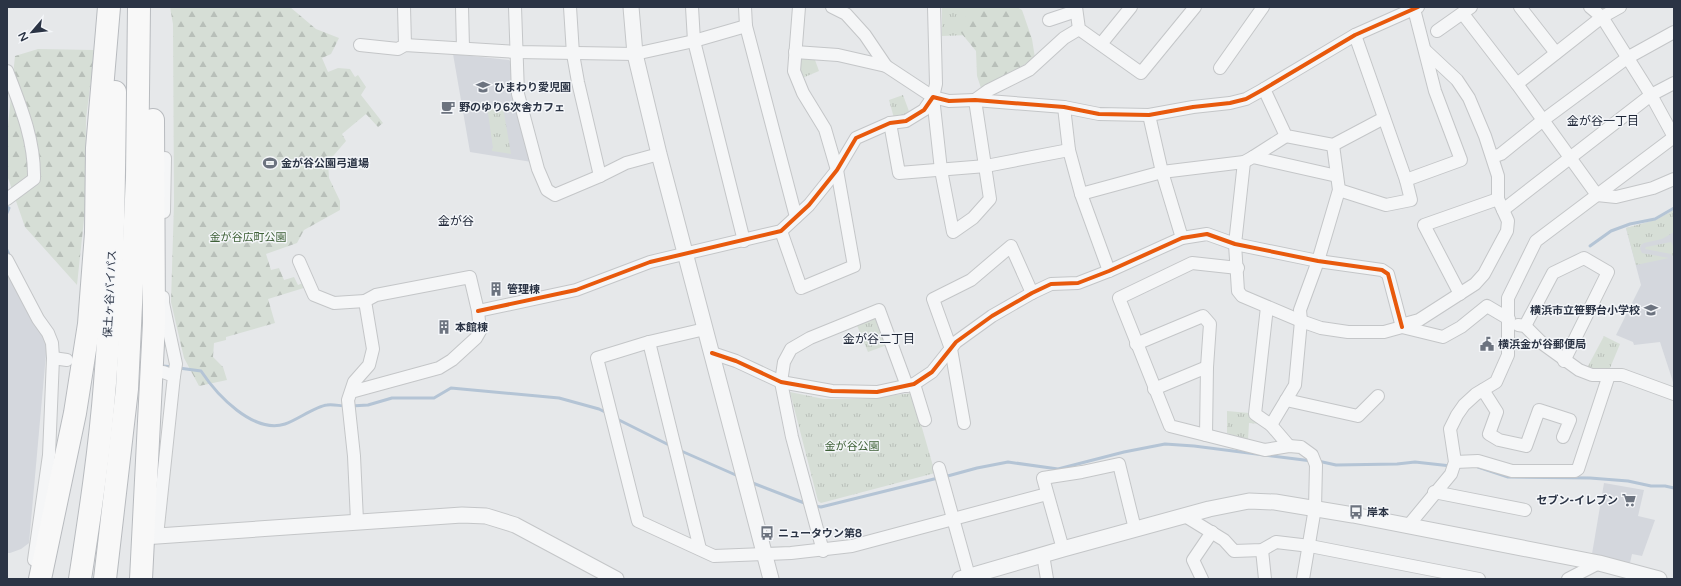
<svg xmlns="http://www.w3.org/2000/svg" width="1681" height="586" viewBox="0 0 1681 586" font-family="'Varela Round','Noto Sans JP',sans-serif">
<defs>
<pattern id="grass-tufts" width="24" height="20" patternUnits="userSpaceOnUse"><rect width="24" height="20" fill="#d6ded6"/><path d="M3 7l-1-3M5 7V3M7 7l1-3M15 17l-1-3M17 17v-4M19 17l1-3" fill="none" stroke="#b8bfb9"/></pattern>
<pattern id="forest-firs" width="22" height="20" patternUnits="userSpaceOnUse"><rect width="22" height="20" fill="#d6ded6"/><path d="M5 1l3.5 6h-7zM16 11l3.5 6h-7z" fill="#b8bfb9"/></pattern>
</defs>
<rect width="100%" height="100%" fill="#e6e8ea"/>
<g fill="#d4d7dd">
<path d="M453,54L509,60L511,62L512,87L517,112L529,157L532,162L470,152Z"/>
<path d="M1674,210V385L1660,342L1634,345L1633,342L1616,335L1641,285L1626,228L1656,220Z"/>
<path d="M7,265L47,343L29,543L21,549L10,553H7Z"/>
<path d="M1604,483L1644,490L1638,516L1655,520L1642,556L1632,554L1630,563L1592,554Z"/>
</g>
<g fill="url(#grass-tufts)">
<path d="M942,7H1009L969,35L942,36Z"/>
<path d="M797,58L815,60L819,71L800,79Z"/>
<path d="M903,95L910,114L894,118L889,100Z"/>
<path d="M503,107L511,154L492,151V149L493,148L488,113L485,109Z"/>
<path d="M1674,210V232L1662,239L1644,243L1641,245L1640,249L1642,253L1669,258L1636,265L1626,228L1656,220Z"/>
<path d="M1671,242L1674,248V257L1671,254L1645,249L1646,247Z"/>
<path d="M875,318L887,345L868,352L856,323Z"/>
<path d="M1604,336L1620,344L1610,368L1595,369L1587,368Z"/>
<path d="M790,392L824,399H862L912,393L935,473L821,503L818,501Z"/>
<path d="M1227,411L1249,413L1261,424L1249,423L1248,440L1227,433Z"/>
</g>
<g fill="url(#forest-firs)">
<path d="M170,7H290L316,29L339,38L331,54L322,58L328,72L338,68L350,69L355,77L358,75L366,87L361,95L383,123L378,127L366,114L342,134L346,141L328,162L329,178L340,201V210L304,230L297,243L266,254L271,270L279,268L284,280L294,277L298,285L305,282L307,287L268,299L275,323L226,337V340L214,343L213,357L223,367L227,380L199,386L184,358L171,302L174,203L173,24Z"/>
<path d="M984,7H1017L1022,10L1032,39L1035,58L996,82L981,88L977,76L976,51L957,28L965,17Z"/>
<path d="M38,49L95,50L86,118L85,210L77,285L25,227L7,175V135L15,56Z"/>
</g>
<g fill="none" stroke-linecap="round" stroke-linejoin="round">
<g stroke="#b4c4d5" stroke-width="3">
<path d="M7,207L9,208L7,213"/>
<path d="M1590,246L1611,231L1630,224L1655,219L1674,208"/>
<path d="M7,250L10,257"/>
<path d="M163,366L173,367"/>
<path d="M179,368L201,371C217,395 253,434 285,424C297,420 316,406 327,405C333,404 340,406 346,406"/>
<path d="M351,406L368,405L392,398H434L451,388L559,398L599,409L607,413"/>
<path d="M617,419L671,446"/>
<path d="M679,450L738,476"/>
<path d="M1318,461L1336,465L1397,464L1415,462L1451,466"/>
<path d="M1478,467L1508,477L1590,478L1628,481L1651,486H1665L1674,488"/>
<path d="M944,477L977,468L1008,462L1058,469L1124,452L1165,444L1194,446L1312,461"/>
<path d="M750,482L807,504"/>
<path d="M814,506L821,507L938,478"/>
</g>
<defs>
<g id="minor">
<path d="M404,7L405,45"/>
<path d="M462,7L463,48"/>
<path d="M515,7L518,94L538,169L547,190L555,195L600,176L626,163L659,154"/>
<path d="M570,7L573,54L578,82L600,176"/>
<path d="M692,7L694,41L744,241"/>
<path d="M745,7L746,26L796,217"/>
<path d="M832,7L846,14L865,35L886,66"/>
<path d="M1076,7L1079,29L1141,73L1195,7"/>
<path d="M1520,7L1556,53"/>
<path d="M1590,7L1602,17L1651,95L1674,137"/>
<path d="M1463,14L1517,84L1597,195L1616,197L1653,188L1674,179"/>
<path d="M1049,20L1076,11"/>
<path d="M1437,31L1471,7"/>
<path d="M1101,44L1131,7"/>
<path d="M360,45L398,49L405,45L517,52L635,54L694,41L746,26"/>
<path d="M795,52L838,55L886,66L933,97L941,170L953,232L973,218L990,199L975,100L989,90L1029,70L1064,38L1079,29"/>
<path d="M1220,68L1263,7"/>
<path d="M7,71C21,107 35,141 34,179L7,199"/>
<path d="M1517,84L1602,17L1620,7"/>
<path d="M1264,89L1286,136L1333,145L1384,118"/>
<path d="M933,97L936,84L934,7"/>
<path d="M1064,107L1069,150L1081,194L1109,271"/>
<path d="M1149,115L1162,172L1182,238"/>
<path d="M890,123L899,173L986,166L1069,150"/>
<path d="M1253,157L1286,136"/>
<path d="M1493,157L1501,154L1542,121L1627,58L1674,32"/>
<path d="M1244,162L1235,244L1238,291L1242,296L1301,321L1321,328L1348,332H1384L1402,327L1408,323L1419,320L1475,284L1484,274L1507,231L1508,221L1498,199V176L1485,136L1469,98L1457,80L1426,51"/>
<path d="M1406,180L1461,160L1435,91L1414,9"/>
<path d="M1339,190L1386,205L1411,200L1406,180L1355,35"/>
<path d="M1081,194L1162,172L1244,162L1253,157L1337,176"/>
<path d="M1503,210L1651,95L1674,83"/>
<path d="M164,212L165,158"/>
<path d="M781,231L801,288L854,266L837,170L825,129L803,93L794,71L799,7"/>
<path d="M7,260L38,319L48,333L52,343L53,358"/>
<path d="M299,261L314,295L334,303L365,301"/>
<path d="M1238,268L1192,263L1119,298L1170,426L1265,450L1289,446L1301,447L1312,455L1316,465L1315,508L1303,579"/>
<path d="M1460,294L1424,225L1498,199"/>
<path d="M163,297V303L176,364L174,376"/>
<path d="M1267,307L1255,414L1271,425L1289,446"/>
<path d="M478,311L576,290L650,262L781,231L809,205L837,170L856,138L890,123L906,121L924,110L933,97L949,101L975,100L1064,107L1099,114L1149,115L1193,107L1230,103L1246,99L1264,89L1355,35L1418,7"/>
<path d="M1518,325L1525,326L1543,344L1579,370L1592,375H1622L1674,394"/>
<path d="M1525,326L1553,273L1584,258L1608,272L1564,361"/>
<path d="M1402,327L1443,337L1461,327L1487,306L1509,319"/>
<path d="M705,329L649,342L597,358L638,521L714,556L791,553L852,546L1047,494"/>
<path d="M649,342L700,549"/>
<path d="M1136,344L1203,316L1210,324L1207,367L1206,435"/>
<path d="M712,353L736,361L781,382L832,391L877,392L914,384L932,372L956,342L992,316L1032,293L1051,284L1078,283L1109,271L1182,238L1207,234L1235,244L1318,261L1382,270L1388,274L1402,327"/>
<path d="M914,384L925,420"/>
<path d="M1154,389L1207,367"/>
<path d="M1483,390L1497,412L1489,434L1499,440L1526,446L1539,410L1570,420L1563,437"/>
<path d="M351,392L439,368L452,360L476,338L480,331L478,311L470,277L376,295L365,301L373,349L369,365L354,382L348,400L354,456L357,521"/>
<path d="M1286,400L1358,416L1378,396"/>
<path d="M964,423L951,349L933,299L971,280L1011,246L1032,293"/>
<path d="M1271,425L1295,385L1301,321L1300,310L1318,261L1339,190L1333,145"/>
<path d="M1455,462L1478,461L1512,471H1575L1578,469L1609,375"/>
<path d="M939,468L969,576"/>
<path d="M1434,492L1525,510"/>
<path d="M1185,516L1224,540L1234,551L1262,550L1276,542L1310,546L1479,579"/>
<path d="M1408,526L1451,474L1455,462L1450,429L1457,415L1464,405L1476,394L1496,382L1508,355V298L1536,241L1674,137"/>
<path d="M157,536L174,376L163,372"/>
<path d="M1063,549L1043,478L1082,472L1119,464L1135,529"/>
<path d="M1262,550L1265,579"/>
<path d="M823,551L792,437L781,382L784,362L791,349L810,338L879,310L907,386"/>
<path d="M1043,555L1047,579"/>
<path d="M34,560L49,455L53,358L67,360"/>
<path d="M1202,579L1193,560L1212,532"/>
<path d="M1568,579L1599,563"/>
</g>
<g id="tertiary">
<path d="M631,7L635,54L659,154L771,579"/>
<path d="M143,537L462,515L486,516L515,525L616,579"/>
<path d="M960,579L1063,549L1209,509L1249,501L1275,502L1353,515L1599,563L1659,579"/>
</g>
<g id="motorway">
<path d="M40,579L75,413L89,324L96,233L97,148L109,7"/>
<path d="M80,579C90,514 100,449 105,383C113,286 114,189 115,92"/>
<path d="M105,579L127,389L137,178L139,7"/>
<path d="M141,579L154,323L153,120"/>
</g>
</defs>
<use href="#minor" stroke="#c4c6c8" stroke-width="14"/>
<use href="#tertiary" stroke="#c4c6c8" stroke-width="17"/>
<use href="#motorway" stroke="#b8bbbf" stroke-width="24"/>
<use href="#minor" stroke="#f5f6f7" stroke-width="12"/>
<use href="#tertiary" stroke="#f5f6f7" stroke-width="15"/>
<use href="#motorway" stroke="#f8f8f8" stroke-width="22"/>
<defs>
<g id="cycleway">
<path d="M478,311L576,290L650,262L781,231L809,205L837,170L856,138L890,123L906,121L924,110L933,97L949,101L975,100L1064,107L1099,114L1149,115L1193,107L1230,103L1246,99L1264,89L1355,35L1418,7"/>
<path d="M712,353L736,361L781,382L832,391L877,392L914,384L932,372L956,342L992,316L1032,293L1051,284L1078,283L1109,271L1182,238L1207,234L1235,244L1318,261L1382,270L1388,274L1402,327"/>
</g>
</defs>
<use href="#cycleway" stroke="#f4f6f9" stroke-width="6"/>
<use href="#cycleway" stroke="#e8590c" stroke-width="4"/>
</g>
<defs>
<symbol id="school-bare" viewBox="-9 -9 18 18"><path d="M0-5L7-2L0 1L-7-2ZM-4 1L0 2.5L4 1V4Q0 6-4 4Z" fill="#6c737f" stroke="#f4f6f9" stroke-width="2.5" paint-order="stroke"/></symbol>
<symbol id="cafe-bare" viewBox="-9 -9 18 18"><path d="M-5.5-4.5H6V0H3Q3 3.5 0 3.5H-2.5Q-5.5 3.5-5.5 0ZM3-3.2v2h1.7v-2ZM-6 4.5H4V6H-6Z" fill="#6c737f" stroke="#f4f6f9" stroke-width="2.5" paint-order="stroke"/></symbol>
<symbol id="stadium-bare" viewBox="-9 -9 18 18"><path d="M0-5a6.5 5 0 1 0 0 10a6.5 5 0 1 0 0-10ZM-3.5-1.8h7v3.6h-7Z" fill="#6c737f" stroke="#f4f6f9" stroke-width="2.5" paint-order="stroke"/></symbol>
<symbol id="building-bare" viewBox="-9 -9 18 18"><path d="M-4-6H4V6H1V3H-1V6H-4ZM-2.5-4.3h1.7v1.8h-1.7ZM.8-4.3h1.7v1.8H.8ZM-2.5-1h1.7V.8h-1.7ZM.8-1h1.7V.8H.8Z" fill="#6c737f" stroke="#f4f6f9" stroke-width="2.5" paint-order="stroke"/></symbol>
<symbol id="civic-bare" viewBox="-9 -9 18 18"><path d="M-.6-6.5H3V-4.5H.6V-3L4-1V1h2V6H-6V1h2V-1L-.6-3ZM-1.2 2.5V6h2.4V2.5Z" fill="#6c737f" stroke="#f4f6f9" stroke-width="2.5" paint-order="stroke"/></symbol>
<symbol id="supermarket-bare" viewBox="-9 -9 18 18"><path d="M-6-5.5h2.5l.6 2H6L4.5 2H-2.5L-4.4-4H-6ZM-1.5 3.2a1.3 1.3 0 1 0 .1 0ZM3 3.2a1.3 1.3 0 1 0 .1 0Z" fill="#6c737f" stroke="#f4f6f9" stroke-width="2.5" paint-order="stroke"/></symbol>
<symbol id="bus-bare" viewBox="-9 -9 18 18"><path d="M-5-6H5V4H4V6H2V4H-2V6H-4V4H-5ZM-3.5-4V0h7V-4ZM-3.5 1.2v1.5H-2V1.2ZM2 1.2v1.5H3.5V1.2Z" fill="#6c737f" stroke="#f4f6f9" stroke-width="2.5" paint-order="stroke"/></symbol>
</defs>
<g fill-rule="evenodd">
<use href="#school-bare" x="473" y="77" width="20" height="20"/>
<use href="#cafe-bare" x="438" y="97" width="20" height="20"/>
<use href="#stadium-bare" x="260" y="153" width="20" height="20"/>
<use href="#building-bare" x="486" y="279" width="20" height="20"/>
<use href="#school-bare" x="1641" y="300" width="20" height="20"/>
<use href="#building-bare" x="434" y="317" width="20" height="20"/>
<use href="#civic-bare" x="1477" y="334" width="20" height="20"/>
<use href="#supermarket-bare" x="1619" y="490" width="20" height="20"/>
<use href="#bus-bare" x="1346" y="502" width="20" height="20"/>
<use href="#bus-bare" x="757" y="523" width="20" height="20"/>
</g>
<g text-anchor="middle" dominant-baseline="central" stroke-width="3" stroke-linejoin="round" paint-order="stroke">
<g font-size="11" font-weight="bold" fill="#2b3445" stroke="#f4f6f9" text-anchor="start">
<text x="494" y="87">ひまわり愛児園</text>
<text x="459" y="107">野のゆり6次舎カフェ</text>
<text x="281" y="163">金が谷公園弓道場</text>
<text x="507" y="289">管理棟</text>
<text x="1640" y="310" text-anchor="end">横浜市立笹野台小学校</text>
<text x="455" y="327">本館棟</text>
<text x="1498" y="344">横浜金が谷郵便局</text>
<text x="1618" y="500" text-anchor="end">セブン-イレブン</text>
<text x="1367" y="512">岸本</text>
<text x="778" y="533">ニュータウン第8</text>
</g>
<g font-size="11" fill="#3f6138" stroke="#f4f6f9">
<text x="248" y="237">金が谷広町公園</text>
<text x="852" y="446">金が谷公園</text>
</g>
<g font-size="11" fill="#2b3445" stroke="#f4f6f9">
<text transform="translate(110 294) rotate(-87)">保土ヶ谷バイパス</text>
</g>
<g font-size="12" fill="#1d2536" stroke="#f4f6f9">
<text x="1603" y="121">金が谷一丁目</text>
<text x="456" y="221">金が谷</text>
<text x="879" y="339">金が谷二丁目</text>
</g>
</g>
<rect width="1681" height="586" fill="none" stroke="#2b3445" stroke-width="16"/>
<g transform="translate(32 32) rotate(242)" stroke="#f4f6f9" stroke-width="3" paint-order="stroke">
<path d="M0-3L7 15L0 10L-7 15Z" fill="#2b3445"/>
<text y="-6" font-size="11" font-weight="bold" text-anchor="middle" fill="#2b3445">N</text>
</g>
</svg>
